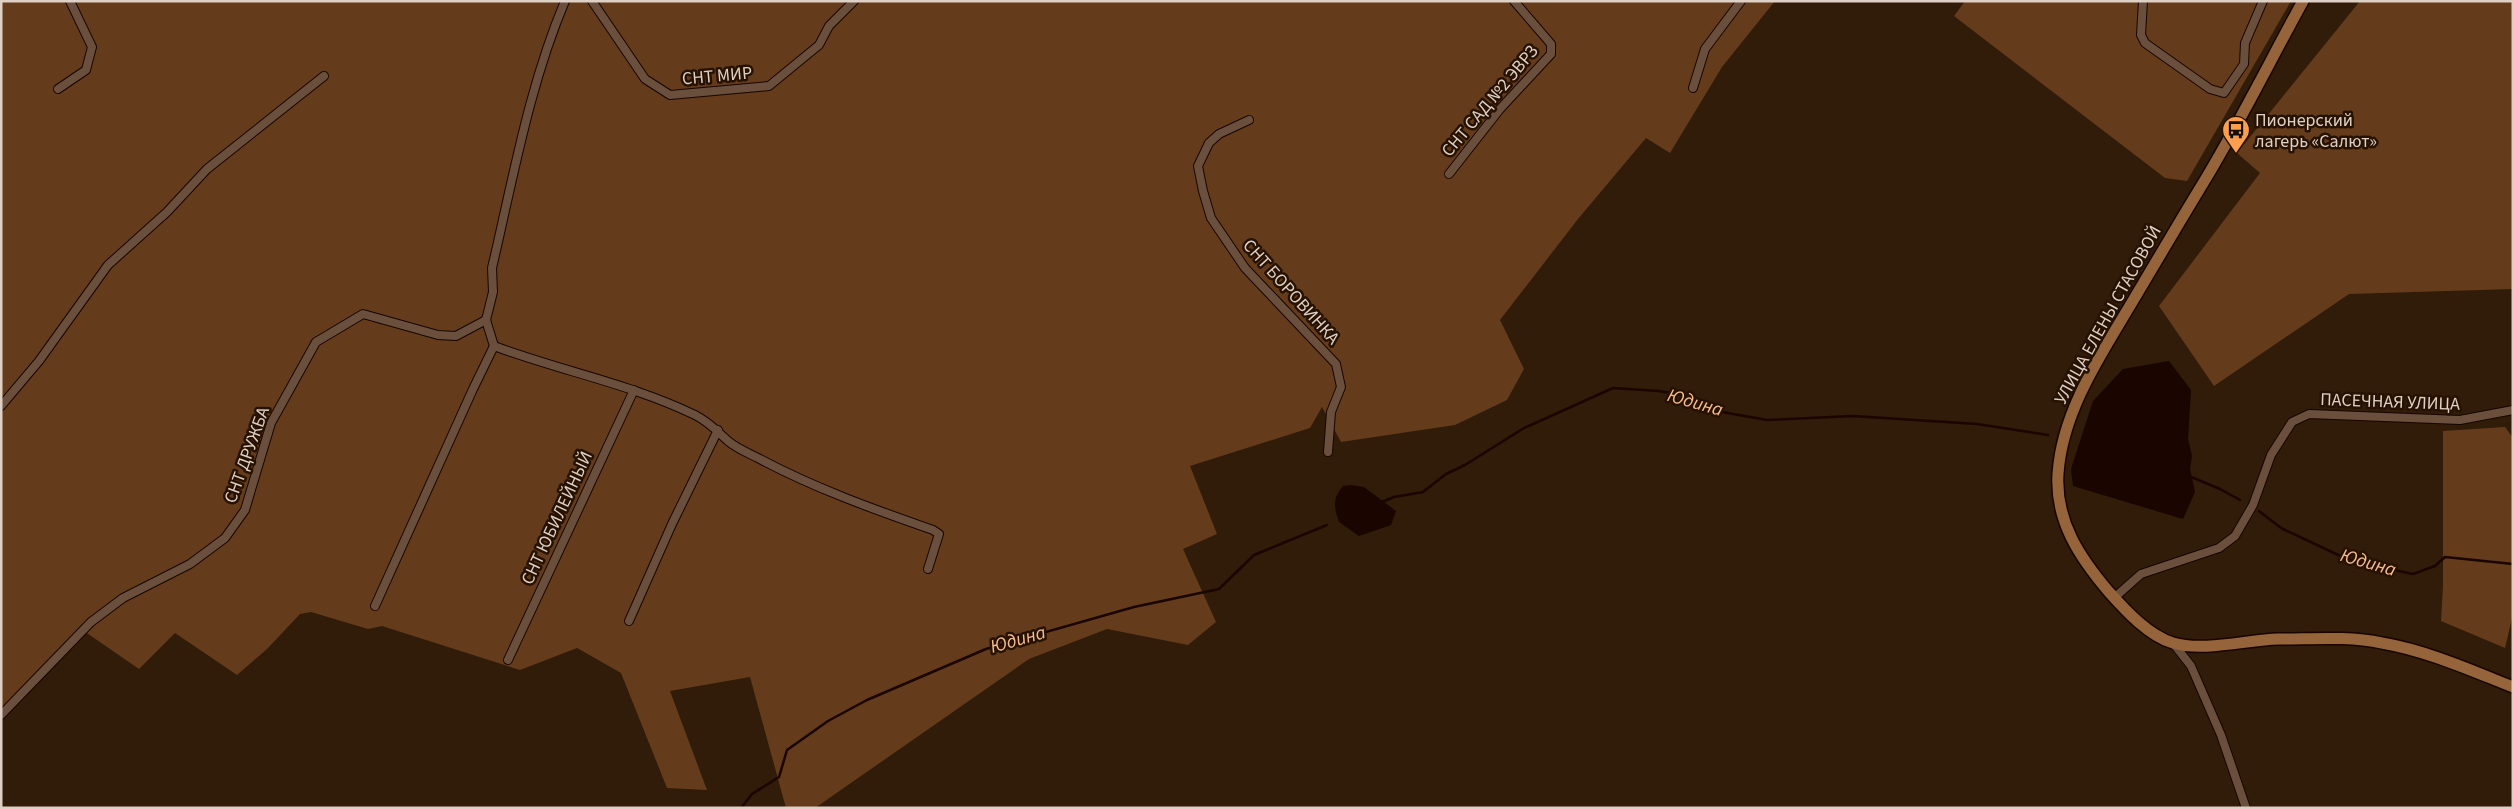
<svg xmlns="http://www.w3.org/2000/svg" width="2514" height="809" viewBox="0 0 2514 809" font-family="'Source Sans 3',sans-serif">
<rect width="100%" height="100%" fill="#311b09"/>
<g fill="#643c1b">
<path d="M1,1H1775L1722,67L1670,153L1646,138L1578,219L1500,320L1524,369L1507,400L1455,425L1341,442L1322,407L1310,428L1190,466L1217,534L1183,549L1216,622L1188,645L1107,629L1029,659L815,808H786L750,677L670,691L707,790L667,788L621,673L577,648L520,670L382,626L368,629L311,612L300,614L267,649L237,675L175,633L139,669L81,629L1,712Z"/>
<path d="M1965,1H2291L2187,181L2165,178L1954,16Z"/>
<path d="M2360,1H2513V289L2349,294L2214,386L2159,306L2260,173L2237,153Z"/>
<path d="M2505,427L2513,438V614L2505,648L2441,621L2443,585V431Z"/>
</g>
<g fill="#1a0500">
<path d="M2169,361L2191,390L2188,439L2192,456L2190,469L2195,492L2183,519L2073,486L2071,469L2093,401L2123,369Z"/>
<path d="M1351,485L1364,487L1396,511L1391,525L1359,536L1339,522C1334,507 1332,499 1343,486Z"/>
</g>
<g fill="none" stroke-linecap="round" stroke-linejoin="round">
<g stroke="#1a0500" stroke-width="2.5">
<path d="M2189,476L2220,489L2240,500"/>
<path d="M1382,502L1394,497L1423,492L1446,474L1465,465L1524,428L1613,388L1659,391L1681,395L1722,412L1767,420L1853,416L1977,424L2048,435"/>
<path d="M2259,511L2281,528L2351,561L2413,574L2435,566L2445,557L2513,564"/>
<path d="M741,808L752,794L779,777L787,750L828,721L867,700L986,649L1134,607L1219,589L1254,555L1327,525"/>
</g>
<defs>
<g id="minor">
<path d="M592,1L645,79L670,95L769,86L819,45L829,26L854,1"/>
<path d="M2143,1L2141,35L2145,43L2210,89L2224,93L2244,64L2245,43L2263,1"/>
<path d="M1693,88L1705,49L1741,1"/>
<path d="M58,89L86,70L92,47L70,1"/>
<path d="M1249,120L1219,134L1209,143L1198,166L1203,191L1211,218L1245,268L1336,364L1341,387L1331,412L1328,452"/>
<path d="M1449,174L1500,109L1551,54V44L1514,1"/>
<path d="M486,320L494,346C561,371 631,384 695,415C709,422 717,431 728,441C736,448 748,453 758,458C814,488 873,509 933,530L939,534L928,569"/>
<path d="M486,320L493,292L492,268C513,179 529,86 565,1"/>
<path d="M1,406L39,361L108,265L167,212L207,169L324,76"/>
<path d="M2114,598L2141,574L2219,548L2235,536L2253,505L2271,455L2292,422L2309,414L2460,420L2513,410"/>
<path d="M375,606L473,389L494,346"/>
<path d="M629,621L672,524L718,430"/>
<path d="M2173,643L2191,666L2221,735L2246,808"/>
<path d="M508,660L634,390"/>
<path d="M1,715L91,622L123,598L190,564L225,538L245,510L271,423L316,342L363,314L438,335L456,336L486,320"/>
</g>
<path id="secondary" d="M2303,1C2270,61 2240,122 2205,180C2180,221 2156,262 2131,304C2100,356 2062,412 2058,474C2055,521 2080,558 2109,592C2126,611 2149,636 2173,643C2203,652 2247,640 2278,639C2312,639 2348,636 2382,643C2428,651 2470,670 2513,687"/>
</defs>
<use href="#minor" stroke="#180500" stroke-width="10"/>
<use href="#secondary" stroke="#180500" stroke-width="14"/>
<use href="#minor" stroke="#694f3c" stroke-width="8"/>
<use href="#secondary" stroke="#95643a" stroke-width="11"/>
</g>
<defs>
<symbol id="bus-pin" viewBox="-11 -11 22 30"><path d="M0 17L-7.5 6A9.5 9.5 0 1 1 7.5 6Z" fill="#fb9e50" stroke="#271202"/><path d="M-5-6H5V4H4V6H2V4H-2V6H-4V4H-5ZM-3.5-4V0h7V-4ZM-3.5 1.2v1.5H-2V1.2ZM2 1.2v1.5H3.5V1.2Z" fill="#111"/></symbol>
</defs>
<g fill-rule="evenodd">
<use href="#bus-pin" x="2220" y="114" width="32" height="43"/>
</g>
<g text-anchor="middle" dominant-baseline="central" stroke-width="5" stroke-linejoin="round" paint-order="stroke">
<g font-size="18" fill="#dfd0c5" stroke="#271202">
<text transform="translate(717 76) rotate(-5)">СНТ МИР</text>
<text transform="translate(1490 101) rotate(-50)">СНТ САД №2 ЭВРЗ</text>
<text transform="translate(1291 292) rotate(48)">СНТ БОРОВИНКА</text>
<text transform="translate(2108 315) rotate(-61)">УЛИЦА ЕЛЕНЫ СТАСОВОЙ</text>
<text transform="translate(2390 402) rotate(2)">ПАСЕЧНАЯ УЛИЦА</text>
<text transform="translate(247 455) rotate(-70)">СНТ ДРУЖБА</text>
<text transform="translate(557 518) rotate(-65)">СНТ ЮБИЛЕЙНЫЙ</text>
</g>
<g font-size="18" fill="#dfd0c5" stroke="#271202" text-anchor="start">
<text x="2255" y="120">Пионерский<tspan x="2255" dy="21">лагерь «Салют»</tspan></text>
</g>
<g font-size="19" font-style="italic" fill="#f7bc8f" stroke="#271202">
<text transform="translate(1695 403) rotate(16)">Юдина</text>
<text transform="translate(2368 563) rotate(16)">Юдина</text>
<text transform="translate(1018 640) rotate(-16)">Юдина</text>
</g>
</g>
<rect width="2514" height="809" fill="none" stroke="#dfd0c5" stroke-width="5"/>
</svg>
